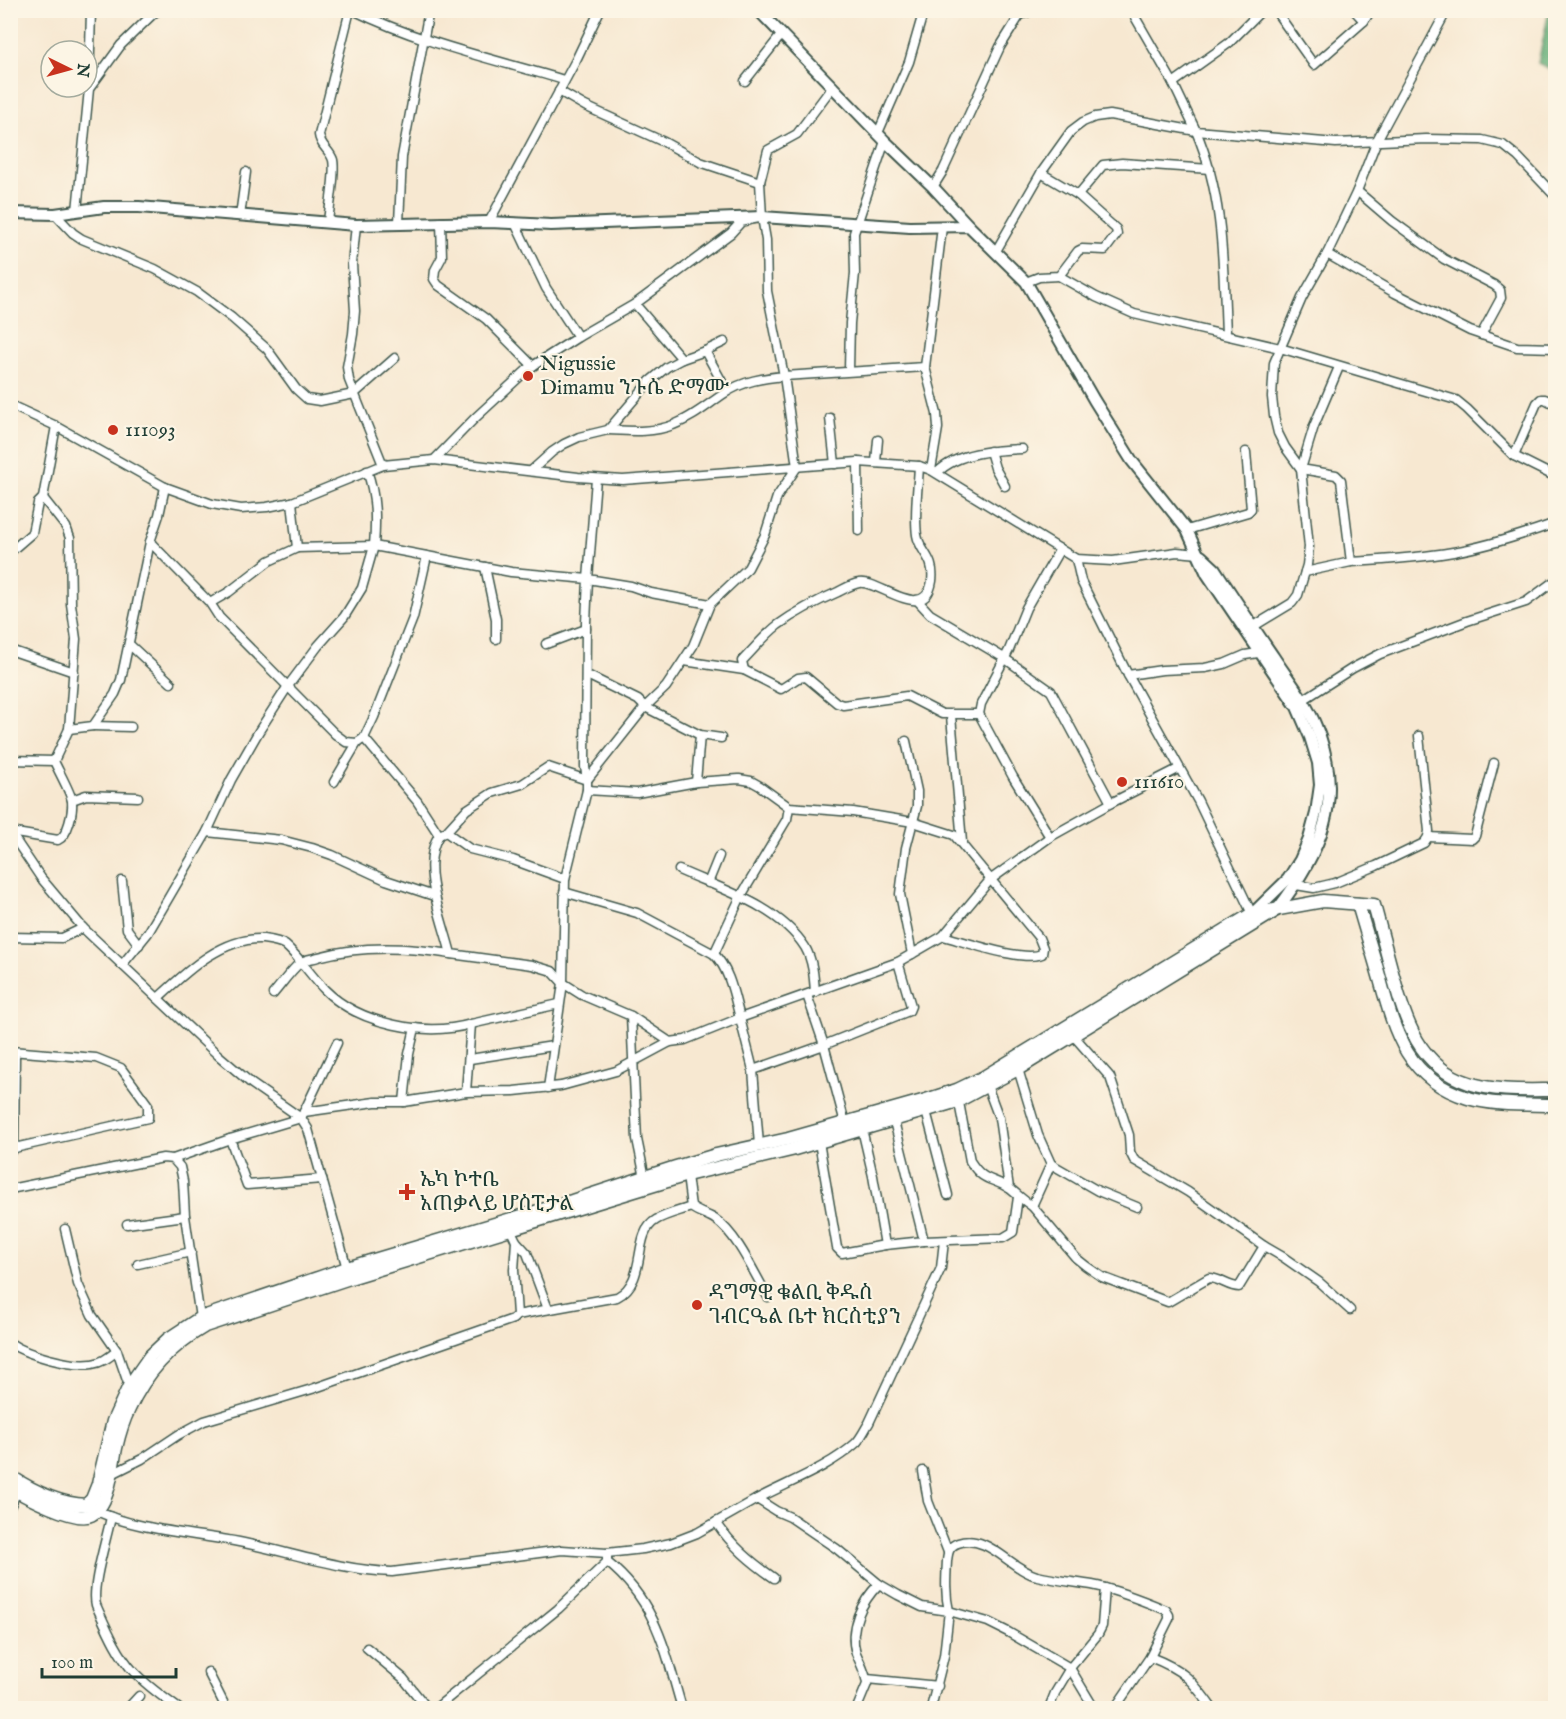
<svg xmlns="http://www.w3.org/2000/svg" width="1566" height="1719" viewBox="0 0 1566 1719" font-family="'IM FELL English','Noto Serif Ethiopic',serif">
<rect width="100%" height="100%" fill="#fcf5e5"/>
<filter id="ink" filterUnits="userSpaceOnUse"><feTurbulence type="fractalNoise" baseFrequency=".0167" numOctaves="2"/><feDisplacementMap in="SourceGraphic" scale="12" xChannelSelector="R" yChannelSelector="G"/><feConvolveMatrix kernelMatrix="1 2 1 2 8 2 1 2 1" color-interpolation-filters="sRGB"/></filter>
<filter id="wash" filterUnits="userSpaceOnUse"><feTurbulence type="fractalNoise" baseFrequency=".008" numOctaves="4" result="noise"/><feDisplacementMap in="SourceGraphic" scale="24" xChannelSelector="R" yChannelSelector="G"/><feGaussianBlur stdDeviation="1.35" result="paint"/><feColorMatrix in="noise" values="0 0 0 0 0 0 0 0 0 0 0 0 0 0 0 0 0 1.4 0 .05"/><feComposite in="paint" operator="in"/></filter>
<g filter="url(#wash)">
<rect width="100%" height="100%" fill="#f7e8d1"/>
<path fill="#61ac75" stroke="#407454" stroke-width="1.5" d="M1549,11H1555V72L1538,63Z"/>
</g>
<g filter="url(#ink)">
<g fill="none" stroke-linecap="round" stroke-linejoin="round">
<defs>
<g id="minor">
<path d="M353,10C420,43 493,59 564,80"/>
<path d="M1131,10L1173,83L1196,131L1336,143L1426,139L1482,140L1503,145L1518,157L1556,197"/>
<path d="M1275,10L1314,65L1364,21L1371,10"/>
<path d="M1354,10L1364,21"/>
<path d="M1020,15L1034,10"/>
<path d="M745,81L782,34"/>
<path d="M1173,83L1229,43L1262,10"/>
<path d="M89,88L91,10"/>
<path d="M878,133L909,62L924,10"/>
<path d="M1041,173L1078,195L1103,165L1122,163L1210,169"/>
<path d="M760,182L768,150L797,134L833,86"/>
<path d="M933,187L943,171L1000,47L1020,15L996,10"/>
<path d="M1357,191L1392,221L1444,259L1494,285L1500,290L1501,298L1481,335"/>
<path d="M77,211L89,89L121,45L153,14L159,10"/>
<path d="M55,214L73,233L82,239L155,269L197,292L232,318L267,349L296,389L307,399L320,401L354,394L395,358"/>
<path d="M240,216L246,172"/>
<path d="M441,222L442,257L435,270L434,279L438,285L486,319L533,366"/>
<path d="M489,222L576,60L600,10"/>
<path d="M328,223C329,207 336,174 333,160C330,150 320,146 319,135L350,10"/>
<path d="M399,223L402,157L429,10"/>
<path d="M515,223L546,288L578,337"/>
<path d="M356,225L352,264L355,311L353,334L347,367L349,380L383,465"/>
<path d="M996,251L1041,173L1071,131L1083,122L1095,117L1110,115L1196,131C1224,196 1223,265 1226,334"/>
<path d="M1327,254L1395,293L1470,331L1517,347L1556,348"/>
<path d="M1059,276L1096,297L1134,314L1280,348L1456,400L1467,409L1514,456L1556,477"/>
<path d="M1026,282L1039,277L1059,276L1078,251L1082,249L1105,250L1117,234L1116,229L1078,195"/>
<path d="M635,304L682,359L705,351"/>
<path d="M724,342L705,351L727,391"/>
<path d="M925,367L937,414L938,428L931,470"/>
<path d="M849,370L850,323L855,273L854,233L885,141"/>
<path d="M10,405L56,426L165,487L212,504L241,509L267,507L292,502L383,465L434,460L578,477L623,480L858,462L919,466L931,470L1076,559L1113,561L1177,552L1199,554"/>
<path d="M830,418L835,464"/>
<path d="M608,430C630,431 653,433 673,425C693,418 708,404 725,393C743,381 763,378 784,376L767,291L766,240L762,217"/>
<path d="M990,451L995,468L1005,486"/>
<path d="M1514,456L1537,403L1541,399H1545L1556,405"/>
<path d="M434,460L474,419L528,369L578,337L635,304L731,233L741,222L762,217L760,182L700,162L664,142L585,106L559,91"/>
<path d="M858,462L859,531"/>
<path d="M876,462L878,440"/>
<path d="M919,466C918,488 914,513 917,535C920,553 935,557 932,581C925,625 878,579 859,583C852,584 844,589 838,592C817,601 796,612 778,625C765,635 754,649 742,661L744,670L781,689L798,678L806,677L837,703L843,705L907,696L942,714H979L981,704L1009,650L1026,608L1060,549"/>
<path d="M367,471C376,495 376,520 374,546L511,572L588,579L586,623L585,767L587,780V790L565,879L563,983L548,1088"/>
<path d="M531,471L552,452L564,444L579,437L608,430L650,381L667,367L682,359"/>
<path d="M937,473C957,452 995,450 1022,449"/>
<path d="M596,479L588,579L631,586L651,593L710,604"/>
<path d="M165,487L159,515L150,542L210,603"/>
<path d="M292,502L297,548L269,561L229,592L210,603L219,617L335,734L346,742L357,743L364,738L374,717L413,618L427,556"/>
<path d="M1187,530L1248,512L1251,509L1246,452"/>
<path d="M10,552L32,533L38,503L43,498L56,426"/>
<path d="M1076,559L1081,581L1128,675L1198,801L1252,914"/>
<path d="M1351,562C1385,560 1419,558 1453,552C1488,546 1522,535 1556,523"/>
<path d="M485,567L496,619V639"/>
<path d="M1305,572L1351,562L1341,480L1336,475L1301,469L1314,426L1339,367"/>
<path d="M917,600L930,614L1004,658L1051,691L1111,803"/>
<path d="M1254,626L1292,603L1298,595L1307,565L1309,547L1301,469L1285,447L1278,433L1274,416L1272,397L1274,363L1302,298L1327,254L1357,191L1377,140L1447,10"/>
<path d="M546,644L586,629"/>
<path d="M130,645L171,683"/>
<path d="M10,650L74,672"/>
<path d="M684,661L744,670"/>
<path d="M587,675L638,700L645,707L700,735"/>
<path d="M1128,675L1162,670L1205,668L1224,664L1245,655L1258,653"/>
<path d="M1303,700L1353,668L1380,654L1467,621L1526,602L1556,580"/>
<path d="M979,714L1013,777L1050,837"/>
<path d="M951,716L962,842"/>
<path d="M93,726L131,727"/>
<path d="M69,729L93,726L115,694L121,680L150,542"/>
<path d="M364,738L417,801L439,835C419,866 443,921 451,954L532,965L552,971L563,983L582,995L631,1016L637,1139L645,1178"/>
<path d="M906,741L917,791V806L906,848L900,894L912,954"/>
<path d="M10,760L54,761L69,729L76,639L71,604L70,538L66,527L43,498"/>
<path d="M334,782L357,743"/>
<path d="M696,782L700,735L721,738"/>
<path d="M587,790L637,793L696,782L739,779L751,781L760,786L789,807L853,812L913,822L954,835L1039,938L1043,948L1042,954C1022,962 966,942 943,936"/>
<path d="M72,800L86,795L138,797"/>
<path d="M10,832L41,878L83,928L218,1055L252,1084L301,1118L308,1129L348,1272"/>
<path d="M10,832L58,840C68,836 73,812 72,801C71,793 58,770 54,761"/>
<path d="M207,832L281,840L312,848L332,855L386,880L434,896"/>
<path d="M446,832L470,849L513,860L565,879"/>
<path d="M439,835L446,832L466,810L492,793L522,784L548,767L587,780L645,707L666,687L693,646L710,604L748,568L765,535L777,497L797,467L784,376L925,367L942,227"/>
<path d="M1428,837L1472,839L1475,836L1494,763"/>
<path d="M679,870C721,889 779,906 805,947C813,961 814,977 815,992"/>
<path d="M122,881L127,929L139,945"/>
<path d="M708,883L719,856"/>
<path d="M1296,885L1314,888L1335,883L1376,866L1424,843L1428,837L1429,831L1419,736"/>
<path d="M564,892L637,913L714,954L741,896L787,819L789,807"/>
<path d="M10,937L62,938L83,928"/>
<path d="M714,954C730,970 734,996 740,1018L898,962L912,954L943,936L990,880L1050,837L1111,803L1178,769"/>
<path d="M122,965L148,933L207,832L231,780L259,731L288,686L318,646L344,617L354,601L362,588L374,546L297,548"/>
<path d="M273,994C281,985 291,970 300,963C305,959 313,959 318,957C361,945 407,947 451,954"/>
<path d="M807,995L824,1045L845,1123"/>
<path d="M158,998C186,972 222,937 263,939C270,940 279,941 285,945C300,958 311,976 325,990C359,1024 425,1037 471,1024L466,1092L514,1091L561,1086L616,1071L670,1042L685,1040L740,1018L753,1070L759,1145"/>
<path d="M631,1016L670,1042"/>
<path d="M471,1024L559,1004"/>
<path d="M1073,1035L1110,1077L1129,1135L1130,1152L1134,1160L1188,1192L1264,1246L1283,1257L1319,1282L1350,1310"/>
<path d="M10,1051L15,1056L14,1149"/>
<path d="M470,1059L553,1046"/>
<path d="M1018,1069L1038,1135L1051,1164L1032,1206L1076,1258L1086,1266L1102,1277L1168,1302L1209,1278C1220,1278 1228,1287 1239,1287L1264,1246"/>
<path d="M753,1070L824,1045L909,1011L911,1006L898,962"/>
<path d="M987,1086L999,1118L1009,1188"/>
<path d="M958,1097L970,1161C984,1183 991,1177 1009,1188C1017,1194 1024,1201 1032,1206"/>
<path d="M404,1102L409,1054L415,1028"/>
<path d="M926,1111L948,1195"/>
<path d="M304,1112L375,1102H404L466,1092"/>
<path d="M894,1121L924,1241"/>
<path d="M862,1129L873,1176L885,1245"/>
<path d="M230,1139L247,1185L322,1179"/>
<path d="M819,1142L837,1248L842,1253L885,1245L924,1241L1003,1238L1013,1232L1018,1197"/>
<path d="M10,1149L148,1118V1105L121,1068L96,1058L11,1051"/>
<path d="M173,1159L230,1139L301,1118L337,1043"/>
<path d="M1051,1164L1098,1191L1137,1207"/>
<path d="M687,1175L691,1207C700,1214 708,1214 716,1220C737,1234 755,1275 768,1297"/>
<path d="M10,1189L163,1158L173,1159L180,1167L183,1181L185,1216L200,1318"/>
<path d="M127,1224L185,1216"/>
<path d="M65,1229L78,1284L92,1315L117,1351L129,1386"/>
<path d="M516,1241L527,1253L548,1309"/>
<path d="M138,1264L191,1252"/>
<path d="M517,1315L617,1297C649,1280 631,1235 656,1220C666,1214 680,1211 691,1207"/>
<path d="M10,1343C27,1355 71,1367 92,1364C102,1363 109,1357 117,1351"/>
<path d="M923,1471L928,1501L948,1552"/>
<path d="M112,1474L142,1459L178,1435L204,1421L312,1389L513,1319L517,1315L514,1270L516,1241L509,1226"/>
<path d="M757,1499C789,1482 828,1468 856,1443C861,1438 865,1429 869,1423L941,1268L944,1241"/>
<path d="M10,1507L17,1491"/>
<path d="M93,1509C130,1529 196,1534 239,1542C290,1552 340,1570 392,1572L562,1550L607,1553L643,1549L671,1543L697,1533L757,1499L776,1511L790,1517L837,1549L879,1584L898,1595L922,1607L949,1611L944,1656L931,1708"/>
<path d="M111,1517C107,1538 91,1587 96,1605C106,1627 117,1654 134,1672C147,1686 163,1697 178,1708"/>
<path d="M716,1522C732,1546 751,1562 774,1578"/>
<path d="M607,1562C657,1602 665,1651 682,1708"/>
<path d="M367,1648L403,1678L427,1708"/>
<path d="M1150,1657C1184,1670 1192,1680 1212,1708"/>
<path d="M208,1672L226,1708"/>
<path d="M867,1679L938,1686"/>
<path d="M128,1708L139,1696"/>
<path d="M436,1708L558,1609L607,1562V1553"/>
<path d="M857,1708L867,1684C866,1673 860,1663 856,1653C848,1628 862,1601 879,1584"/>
<path d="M1049,1708L1055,1693L1070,1668L1098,1634L1102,1626L1105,1588"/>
<path d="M1094,1708L1070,1668L1008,1632L988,1622L949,1611C945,1594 946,1578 947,1561C948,1552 949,1546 958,1543C988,1533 1010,1569 1037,1576C1055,1580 1073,1582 1092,1585C1117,1590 1142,1600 1166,1610L1169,1615V1619L1150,1657L1115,1708"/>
</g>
<g id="tertiary">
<path d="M758,10L885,141L933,187L969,226"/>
<path d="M10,213L55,214L104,207H139L356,225L489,222L551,225L762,217L910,227L969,226L1026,282L1094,400L1132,461L1187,530L1207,574L1297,707L1310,737L1318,763L1320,785L1316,813L1309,839L1300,860L1288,879L1252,914"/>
<path d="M1201,556L1215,569C1234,598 1253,627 1273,656C1288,679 1306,701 1316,726C1346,798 1321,853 1276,911"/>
</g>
<g id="secondary">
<path d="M1358,904C1365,929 1373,954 1380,979C1395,1034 1408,1080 1468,1098C1496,1106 1527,1104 1556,1105"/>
<path d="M10,1476C33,1491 59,1504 86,1505L92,1499L98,1484L113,1421L129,1386L150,1356L168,1339L200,1318L347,1268L572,1201L676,1167L716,1155L788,1139L926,1100L957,1090L984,1077L1252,914L1323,901L1374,905C1380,927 1386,949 1392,972C1405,1018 1417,1066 1469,1083C1496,1092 1527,1090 1556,1090"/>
<path d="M10,1487C25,1496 76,1523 91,1515C110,1505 112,1467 116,1448C119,1435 123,1421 129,1409C145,1374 172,1345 205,1326L350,1278L687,1175L791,1150L958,1101L1018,1069L1272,913"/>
</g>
</defs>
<use href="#minor" stroke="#3f574c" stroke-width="11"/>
<use href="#tertiary" stroke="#3f574c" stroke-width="14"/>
<use href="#secondary" stroke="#3f574c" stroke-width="15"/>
<use href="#minor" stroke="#fff" stroke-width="8"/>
<use href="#tertiary" stroke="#fff" stroke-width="10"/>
<use href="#secondary" stroke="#fff" stroke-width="12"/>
</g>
</g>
<g fill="#c8321e" stroke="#fcf5e5" stroke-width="2">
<circle cx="528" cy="376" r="6"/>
<circle cx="113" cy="430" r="6"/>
<circle cx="1122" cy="782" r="6"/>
<path d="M404 1183h6v6h6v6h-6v6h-6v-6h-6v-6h6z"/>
<circle cx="697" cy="1305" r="6"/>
</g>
<g text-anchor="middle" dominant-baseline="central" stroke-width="4.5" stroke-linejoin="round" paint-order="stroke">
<g font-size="21" fill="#1f3d34" stroke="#fcf5e5" text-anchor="start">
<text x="540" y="364">Nigussie<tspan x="540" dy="24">Dimamu ንጉሴ ድማሙ</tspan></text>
<text x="125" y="430">111093</text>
<text x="1134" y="782">111610</text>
<text x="420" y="1180">ኤካ ኮተቤ<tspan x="420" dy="24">አጠቃላይ ሆስፒታል</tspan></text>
<text x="709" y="1293">ዳግማዊ ቁልቢ ቅዱስ<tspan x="709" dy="24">ገብርዔል ቤተ ክርስቲያን</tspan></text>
</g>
</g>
<rect width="1566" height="1719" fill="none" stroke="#fcf5e5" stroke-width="36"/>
<g transform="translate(69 69) rotate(95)"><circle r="28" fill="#fcf5e5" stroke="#a4ab9e" stroke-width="1.5"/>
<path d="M0-4.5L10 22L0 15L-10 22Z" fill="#c8321e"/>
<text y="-9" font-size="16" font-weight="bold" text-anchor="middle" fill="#1f3d34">N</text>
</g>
<path d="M42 1668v9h134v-9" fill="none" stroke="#1f3d34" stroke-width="3"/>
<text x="51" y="1668" font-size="18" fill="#1f3d34" stroke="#fcf5e5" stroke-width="4.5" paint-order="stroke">100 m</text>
</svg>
